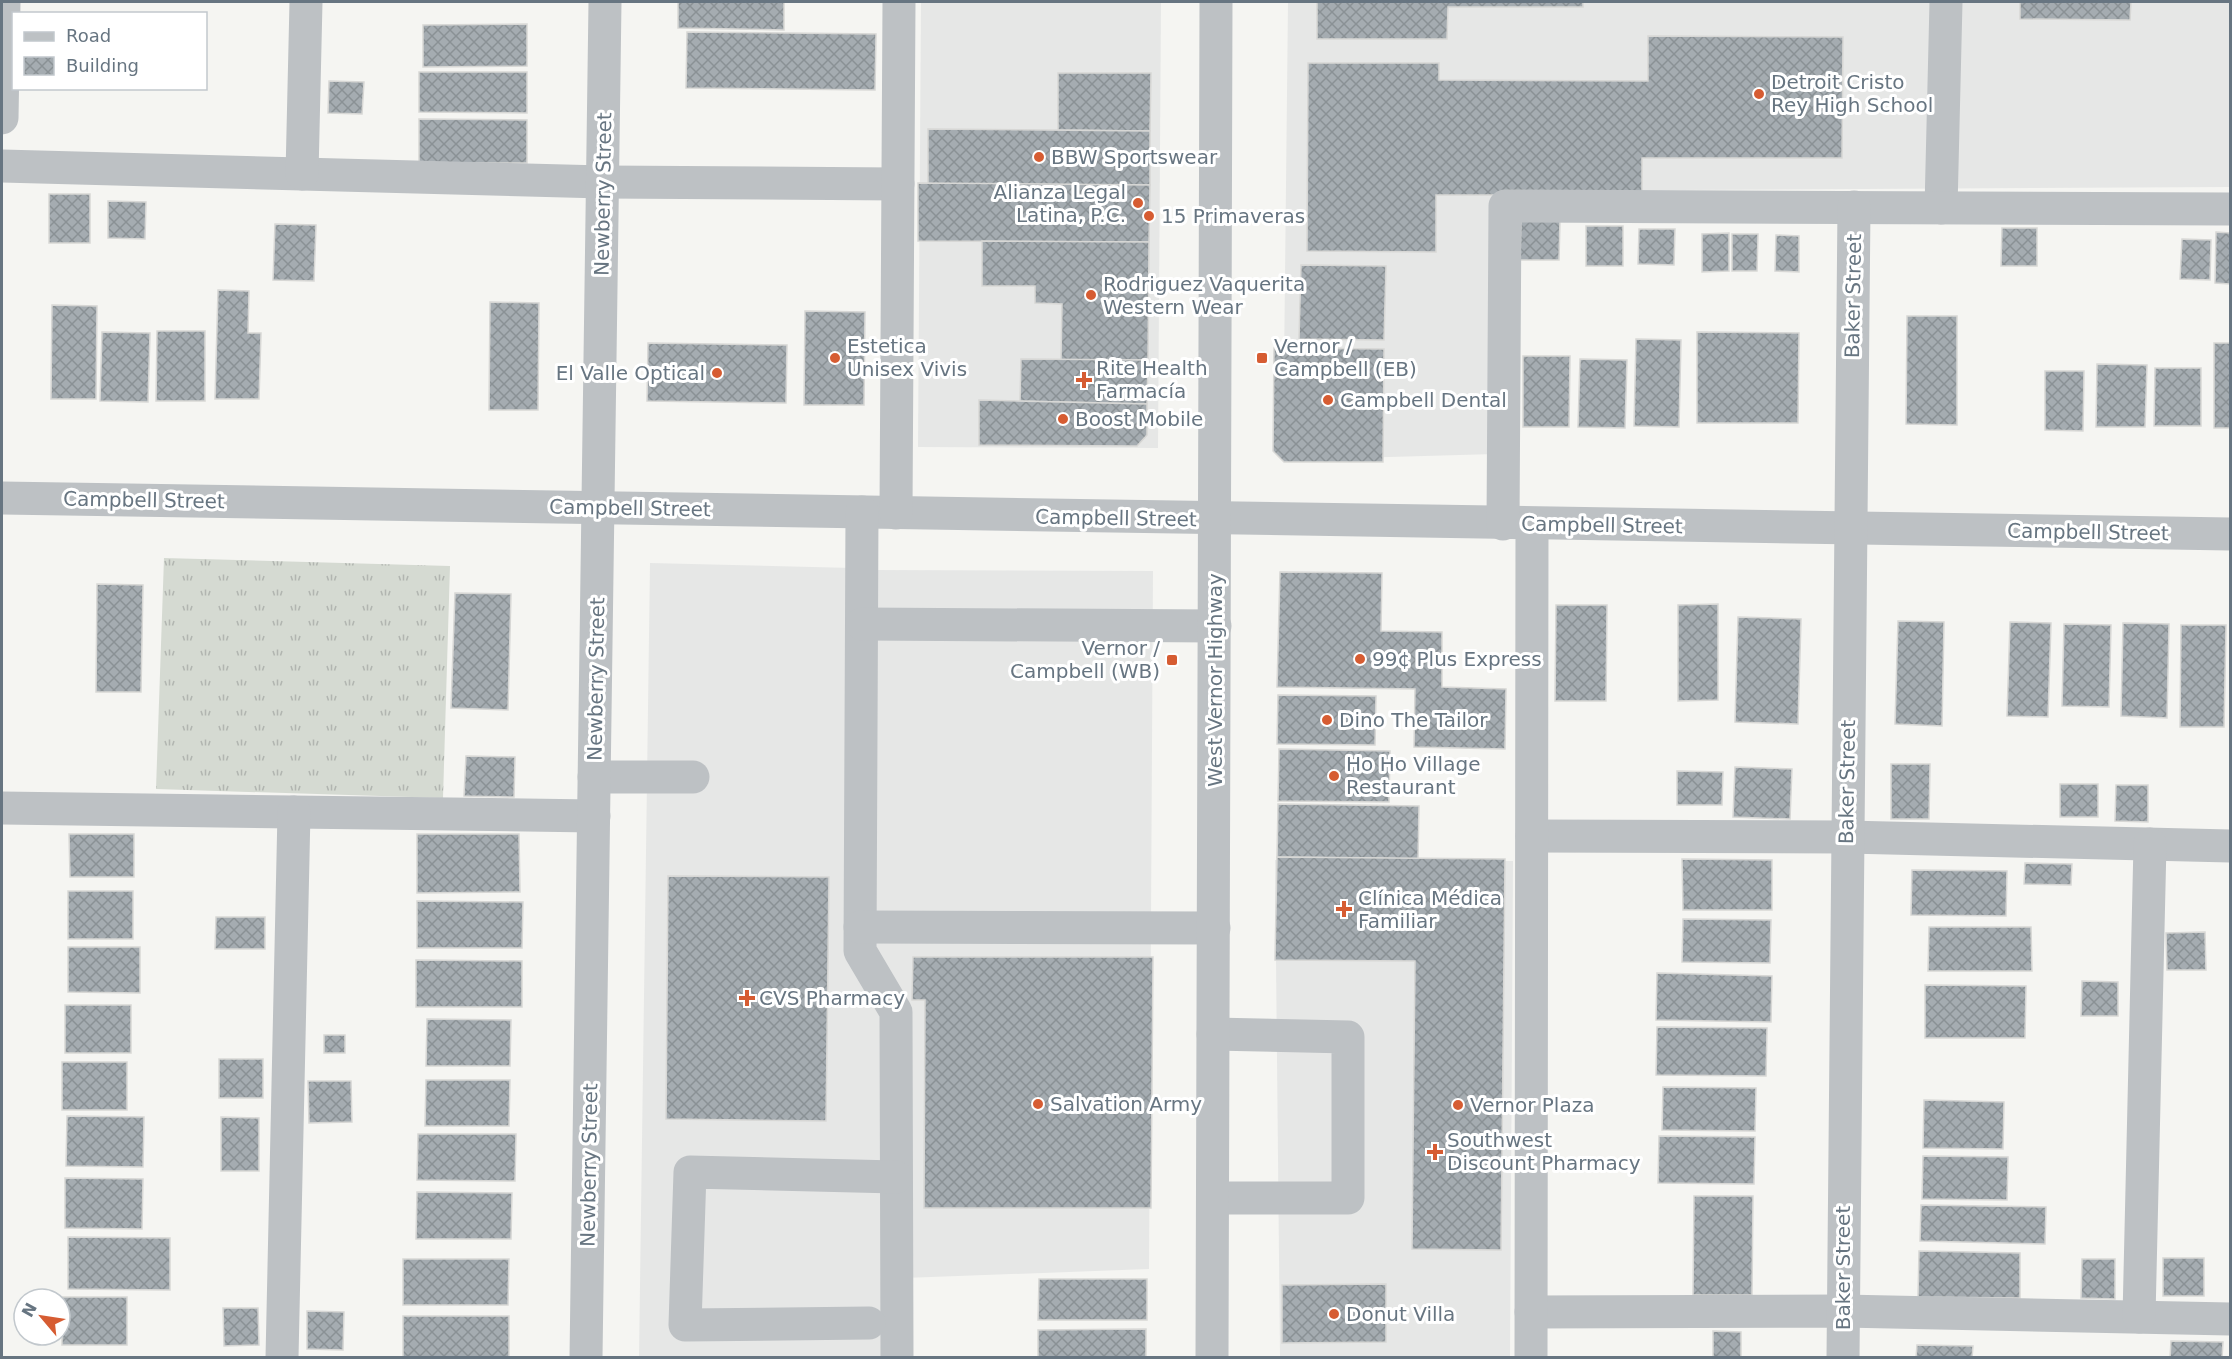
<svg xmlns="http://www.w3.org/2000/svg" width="2232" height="1359" viewBox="0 0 2232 1359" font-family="'DejaVu Sans',sans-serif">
<defs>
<pattern id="grass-tufts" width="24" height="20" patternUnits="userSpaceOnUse" patternTransform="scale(1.5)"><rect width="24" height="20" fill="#d5dad2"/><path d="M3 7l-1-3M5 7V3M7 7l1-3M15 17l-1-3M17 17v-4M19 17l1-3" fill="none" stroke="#b1b5b0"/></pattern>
<pattern id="building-cross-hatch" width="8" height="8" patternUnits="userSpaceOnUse" patternTransform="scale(1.5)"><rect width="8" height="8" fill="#a5acb1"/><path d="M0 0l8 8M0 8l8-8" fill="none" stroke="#8a9195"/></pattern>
</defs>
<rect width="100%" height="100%" fill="#f5f5f2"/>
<g fill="#e6e7e6">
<path d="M921,2H1161L1158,448L918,447Z"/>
<path d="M1288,2H2230V187L1493,191L1495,454L1283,460Z"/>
<path d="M650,563L853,568L846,926L897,1022L883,1357L639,1358Z"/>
<path d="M871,570L1153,571L1149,1269L904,1278V1010L867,938Z"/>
<path d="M1275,860L1513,861L1510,1357H1280Z"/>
</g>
<path fill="url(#grass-tufts)" d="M164,558L450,566L443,798L156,789Z"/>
<g fill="url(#building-cross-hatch)" stroke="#d7d7d5" stroke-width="1.5">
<path d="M678,2H784V30L678,28Z"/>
<path d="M1317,2H1583V7H1448L1447,39H1317Z"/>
<path d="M2020,2H2131L2130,20L2020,19Z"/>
<path d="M527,24V66L423,67V25Z"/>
<path d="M687,32L876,34L875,90L686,88Z"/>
<path d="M1648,36L1843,37L1842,158H1642V195H1436V252L1307,251L1308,63H1439V80L1648,81Z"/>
<path d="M419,72H527V113L419,112Z"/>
<path d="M1058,73H1151L1150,131L1058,130Z"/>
<path d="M329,81L364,82L362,114L328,113Z"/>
<path d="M419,119L527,120V163H419Z"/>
<path d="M928,129L1150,131V185L928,184Z"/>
<path d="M918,183L1150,185L1149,242L918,241Z"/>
<rect x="49" y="194" width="41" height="49"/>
<path d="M108,201L146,202L145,239L108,238Z"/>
<path d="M1521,218L1560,219L1559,260H1520Z"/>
<path d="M275,224L316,225L314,281L273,280Z"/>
<rect x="1586" y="226" width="37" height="40"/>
<path d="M2002,228H2037V266H2001Z"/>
<path d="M1639,229H1675L1674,265L1638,264Z"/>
<path d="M2216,232L2230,233V284L2215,283Z"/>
<path d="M1729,233V271L1702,272V234Z"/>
<path d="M1732,234H1758L1757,271H1732Z"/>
<path d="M1776,235L1799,236V272L1775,271Z"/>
<path d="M2182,239L2211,240L2210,280L2180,279Z"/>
<path d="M982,241L1149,242L1148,360H1061L1062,304L1035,303V286H982Z"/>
<path d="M1301,265L1386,266L1384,340L1299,339Z"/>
<path d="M218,290L249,291L248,333H261L259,399H215Z"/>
<path d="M490,302L539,303L538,410H489Z"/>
<path d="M52,305L97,306L96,399H51Z"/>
<path d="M805,311L865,312L864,405H804Z"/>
<path d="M1907,316H1957V425L1906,424Z"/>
<path d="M157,331H205V401H156Z"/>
<path d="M102,332L150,333L148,402L100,401Z"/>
<path d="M1697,332L1799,333L1798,423H1697Z"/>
<path d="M1636,339L1681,340L1679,427L1634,426Z"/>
<path d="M648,343L787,345L786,403L647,401Z"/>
<rect x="2214" y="343" width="16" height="85"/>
<path d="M1274,348L1384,349L1383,462H1284L1273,451Z"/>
<path d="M1523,356H1570L1569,427H1523Z"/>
<path d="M1021,359L1148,360L1147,404L1020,401Z"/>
<path d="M1580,359L1627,360L1625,428L1578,427Z"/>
<path d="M2097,364L2147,365L2145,427H2096Z"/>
<path d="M2155,368H2201V426H2154Z"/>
<path d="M2045,371H2084L2083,431L2045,430Z"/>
<path d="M979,400L1147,404V435L1137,446L979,445Z"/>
<path d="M1280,572L1382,573L1381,631L1442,632V687L1506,689L1505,749L1414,747L1415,689L1277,687Z"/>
<path d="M97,584L143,585L141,692H96Z"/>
<path d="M455,593L511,594L508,710L451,708Z"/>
<path d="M1718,604V700L1678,701V605Z"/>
<path d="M1556,605H1607L1606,701H1555Z"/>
<path d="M1738,617L1801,619L1798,724L1735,722Z"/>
<path d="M1898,621L1944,622L1942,726L1895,724Z"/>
<path d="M2010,622L2051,623L2048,717L2007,716Z"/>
<path d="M2123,623L2169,624L2167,718L2121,716Z"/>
<path d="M2064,624L2111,625L2109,707L2062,706Z"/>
<path d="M2181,625H2226L2224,727H2180Z"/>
<path d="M1278,695L1376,696L1375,745L1277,744Z"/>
<path d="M1279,749L1390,751L1389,802L1278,801Z"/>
<path d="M466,756L515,757L514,797L464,796Z"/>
<path d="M1891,764H1930L1929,819H1891Z"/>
<path d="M1735,767L1792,769L1790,819L1733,817Z"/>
<path d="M1677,771L1723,772L1722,805H1677Z"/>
<rect x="2060" y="784" width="38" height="33"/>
<path d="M2116,785H2148V822L2115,821Z"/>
<path d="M1278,804L1419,806L1418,859L1277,857Z"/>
<path d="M69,834H134V877H70Z"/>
<path d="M417,834H519L520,892L417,893Z"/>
<path d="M1277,857L1505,859L1501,1250L1412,1249L1415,961L1275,960Z"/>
<path d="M1682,859L1772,860V910H1683Z"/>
<path d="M2025,863L2072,864L2071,885L2024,884Z"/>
<path d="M1912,870L2007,871L2006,916L1911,915Z"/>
<path d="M668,876L829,877L826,1121L666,1119Z"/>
<rect x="68" y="891" width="65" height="48"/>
<path d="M417,901L523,902L522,948H417Z"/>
<path d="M216,917H265V949H215Z"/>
<path d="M1683,919L1771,920L1770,963L1682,962Z"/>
<path d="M1929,927H2031L2032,971H1928Z"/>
<path d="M2205,932L2206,970H2167L2166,933Z"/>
<path d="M68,947H140V993L68,992Z"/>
<path d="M913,957H1153L1151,1208H924L925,1000H912Z"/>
<path d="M416,960L522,961V1007H416Z"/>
<path d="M1657,973L1772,976L1771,1022L1656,1020Z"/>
<path d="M2082,981L2118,982V1016H2081Z"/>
<path d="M1925,985L2026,986L2025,1038H1925Z"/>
<rect x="65" y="1005" width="66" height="48"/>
<path d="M427,1019L511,1020L510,1066H426Z"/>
<path d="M1657,1027L1767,1028L1766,1076L1656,1075Z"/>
<rect x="324" y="1035" width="21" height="18"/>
<rect x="219" y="1059" width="44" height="39"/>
<rect x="62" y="1062" width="65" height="48"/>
<path d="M426,1080H510L509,1126H425Z"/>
<path d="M308,1081H351L352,1122L309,1123Z"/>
<path d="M1663,1087L1756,1088L1755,1131L1662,1130Z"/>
<path d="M1924,1100L2004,1102L2003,1149L1923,1148Z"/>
<path d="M67,1116L144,1117L143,1167L66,1166Z"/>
<path d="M221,1117L259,1118V1171H221Z"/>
<path d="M418,1134H516L515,1181L417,1180Z"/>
<path d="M1659,1136L1755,1137L1754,1184L1658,1183Z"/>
<path d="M1923,1156L2008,1157L2007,1200L1922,1199Z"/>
<path d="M65,1178L143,1179L142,1229L65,1228Z"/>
<path d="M417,1192L512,1193L511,1239H416Z"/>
<path d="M1694,1196H1753L1752,1295H1693Z"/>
<path d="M1921,1205L2046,1207L2045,1244L1920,1241Z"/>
<path d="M68,1237L170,1238V1290L68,1289Z"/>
<path d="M1919,1251L2020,1253V1298L1918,1297Z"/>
<rect x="2163" y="1258" width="41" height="38"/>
<path d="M403,1259H509L508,1305H403Z"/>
<path d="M2082,1259H2115V1299L2081,1298Z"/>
<path d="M1039,1279H1147V1320H1038Z"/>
<path d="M1386,1284V1342L1282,1343V1285Z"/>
<rect x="62" y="1297" width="65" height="48"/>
<path d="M223,1308H258L259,1345L224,1346Z"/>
<path d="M307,1311L344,1312L343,1350L307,1349Z"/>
<rect x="403" y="1316" width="106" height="42"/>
<path d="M1146,1329V1358H1038V1330Z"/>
<path d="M1713,1331L1741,1332V1358H1713Z"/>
<path d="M2171,1341L2223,1342L2222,1358H2170Z"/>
<path d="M1917,1345L1973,1346L1972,1358H1916Z"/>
</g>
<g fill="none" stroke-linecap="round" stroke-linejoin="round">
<g stroke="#bdc1c4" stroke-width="33">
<path d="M2,118L4,2"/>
<path d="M2,166L603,182L898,184"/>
<path d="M302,174L306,2"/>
<path d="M1941,208L1946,2"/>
<path d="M2,498L2230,534"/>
<path d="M862,512L860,951L896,1012L897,1358"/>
<path d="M896,513L899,2"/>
<path d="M1503,524L1505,206L2230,209"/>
<path d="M862,624L1215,626"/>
<path d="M594,777H693"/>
<path d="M2,808L594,816"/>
<path d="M1532,836L1847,837L2230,846"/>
<path d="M860,927L1214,928"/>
<path d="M1213,1198H1348V1037L1213,1034"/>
<path d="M1531,1312L1843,1311L2230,1319"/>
<path d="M2139,1317L2150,844"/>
<path d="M869,1323L685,1325L690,1172L896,1177"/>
<path d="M282,1358L294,812"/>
<path d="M586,1358L605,2"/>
<path d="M1212,1358L1216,2"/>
<path d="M1531,1358L1532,524"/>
<path d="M1843,1358L1854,207"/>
</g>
</g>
<g fill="#d65c32" stroke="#fff" stroke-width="2">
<circle cx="1759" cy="94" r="6"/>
<circle cx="1039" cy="157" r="6"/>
<circle cx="1138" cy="203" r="6"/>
<circle cx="1149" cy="216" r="6"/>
<circle cx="1091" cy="295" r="6"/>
<circle cx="835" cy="358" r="6"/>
<rect x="1256" y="352" width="12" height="12" rx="3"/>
<circle cx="717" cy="373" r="6"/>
<path d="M1081 371h6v6h6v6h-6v6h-6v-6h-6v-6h6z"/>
<circle cx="1328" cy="400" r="6"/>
<circle cx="1063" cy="419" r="6"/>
<circle cx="1360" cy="659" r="6"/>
<rect x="1166" y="654" width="12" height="12" rx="3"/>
<circle cx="1327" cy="720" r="6"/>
<circle cx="1334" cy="776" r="6"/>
<path d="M1341 900h6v6h6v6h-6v6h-6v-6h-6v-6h6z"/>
<path d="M744 989h6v6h6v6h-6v6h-6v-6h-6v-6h6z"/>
<circle cx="1038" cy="1104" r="6"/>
<circle cx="1458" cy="1105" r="6"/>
<path d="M1432 1143h6v6h6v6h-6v6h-6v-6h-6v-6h6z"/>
<circle cx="1334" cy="1314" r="6"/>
</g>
<g text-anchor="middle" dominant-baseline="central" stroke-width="6" stroke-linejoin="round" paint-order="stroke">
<g font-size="20" fill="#677581" stroke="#fff" text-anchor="start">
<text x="1771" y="82">Detroit Cristo<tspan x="1771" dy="23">Rey High School</tspan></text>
<text x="1051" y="157">BBW Sportswear</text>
<text x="1126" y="192" text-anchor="end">Alianza Legal<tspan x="1126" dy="23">Latina, P.C.</tspan></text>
<text x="1161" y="216">15 Primaveras</text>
<text x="1103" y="284">Rodriguez Vaquerita<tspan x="1103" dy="23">Western Wear</tspan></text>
<text x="847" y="346">Estetica<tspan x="847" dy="23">Unisex Vivis</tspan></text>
<text x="1274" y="346">Vernor /<tspan x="1274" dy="23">Campbell (EB)</tspan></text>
<text x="1096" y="368">Rite Health<tspan x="1096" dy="23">Farmacía</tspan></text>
<text x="705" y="373" text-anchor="end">El Valle Optical</text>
<text x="1340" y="400">Campbell Dental</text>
<text x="1075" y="419">Boost Mobile</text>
<text x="1160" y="648" text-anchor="end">Vernor /<tspan x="1160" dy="23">Campbell (WB)</tspan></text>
<text x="1372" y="659">99¢ Plus Express</text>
<text x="1339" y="720">Dino The Tailor</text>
<text x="1346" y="764">Ho Ho Village<tspan x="1346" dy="23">Restaurant</tspan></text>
<text x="1358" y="898">Clínica Médica<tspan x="1358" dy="23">Familiar</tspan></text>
<text x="759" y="998">CVS Pharmacy</text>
<text x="1050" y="1104">Salvation Army</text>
<text x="1470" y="1105">Vernor Plaza</text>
<text x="1447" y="1140">Southwest<tspan x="1447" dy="23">Discount Pharmacy</tspan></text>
<text x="1346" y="1314">Donut Villa</text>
</g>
<g font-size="20" fill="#677581" stroke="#fff">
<text transform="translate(603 194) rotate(-89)">Newberry Street</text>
<text transform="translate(1853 296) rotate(-89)">Baker Street</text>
<text transform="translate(144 500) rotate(1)">Campbell Street</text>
<text transform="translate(630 508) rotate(1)">Campbell Street</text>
<text transform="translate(1116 518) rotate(1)">Campbell Street</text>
<text transform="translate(1602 525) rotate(1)">Campbell Street</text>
<text transform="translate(2088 532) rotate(1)">Campbell Street</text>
<text transform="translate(596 679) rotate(-89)">Newberry Street</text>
<text transform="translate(1215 680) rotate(-90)">West Vernor Highway</text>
<text transform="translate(1847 782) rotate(-89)">Baker Street</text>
<text transform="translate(589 1165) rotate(-89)">Newberry Street</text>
<text transform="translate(1843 1268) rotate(-90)">Baker Street</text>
</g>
</g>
<rect width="2232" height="1359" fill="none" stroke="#677581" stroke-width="6"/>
<rect x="12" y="12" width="195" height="78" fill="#ffffff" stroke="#c2c8cd" stroke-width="1.5"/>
<rect x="24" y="32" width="30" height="9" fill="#bdc1c4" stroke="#c2c8cd" stroke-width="1.5"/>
<text x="66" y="42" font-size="18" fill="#677581">Road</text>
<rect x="24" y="57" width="30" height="18" fill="url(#building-cross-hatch)" stroke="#c2c8cd" stroke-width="1.5"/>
<text x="66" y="72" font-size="18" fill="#677581">Building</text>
<g transform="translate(42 1317) rotate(299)"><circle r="28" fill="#ffffff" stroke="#c2c8cd" stroke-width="1.5"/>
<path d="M0-4.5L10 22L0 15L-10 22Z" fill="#d65c32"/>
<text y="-9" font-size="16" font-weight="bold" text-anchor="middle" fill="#677581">N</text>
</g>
</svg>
